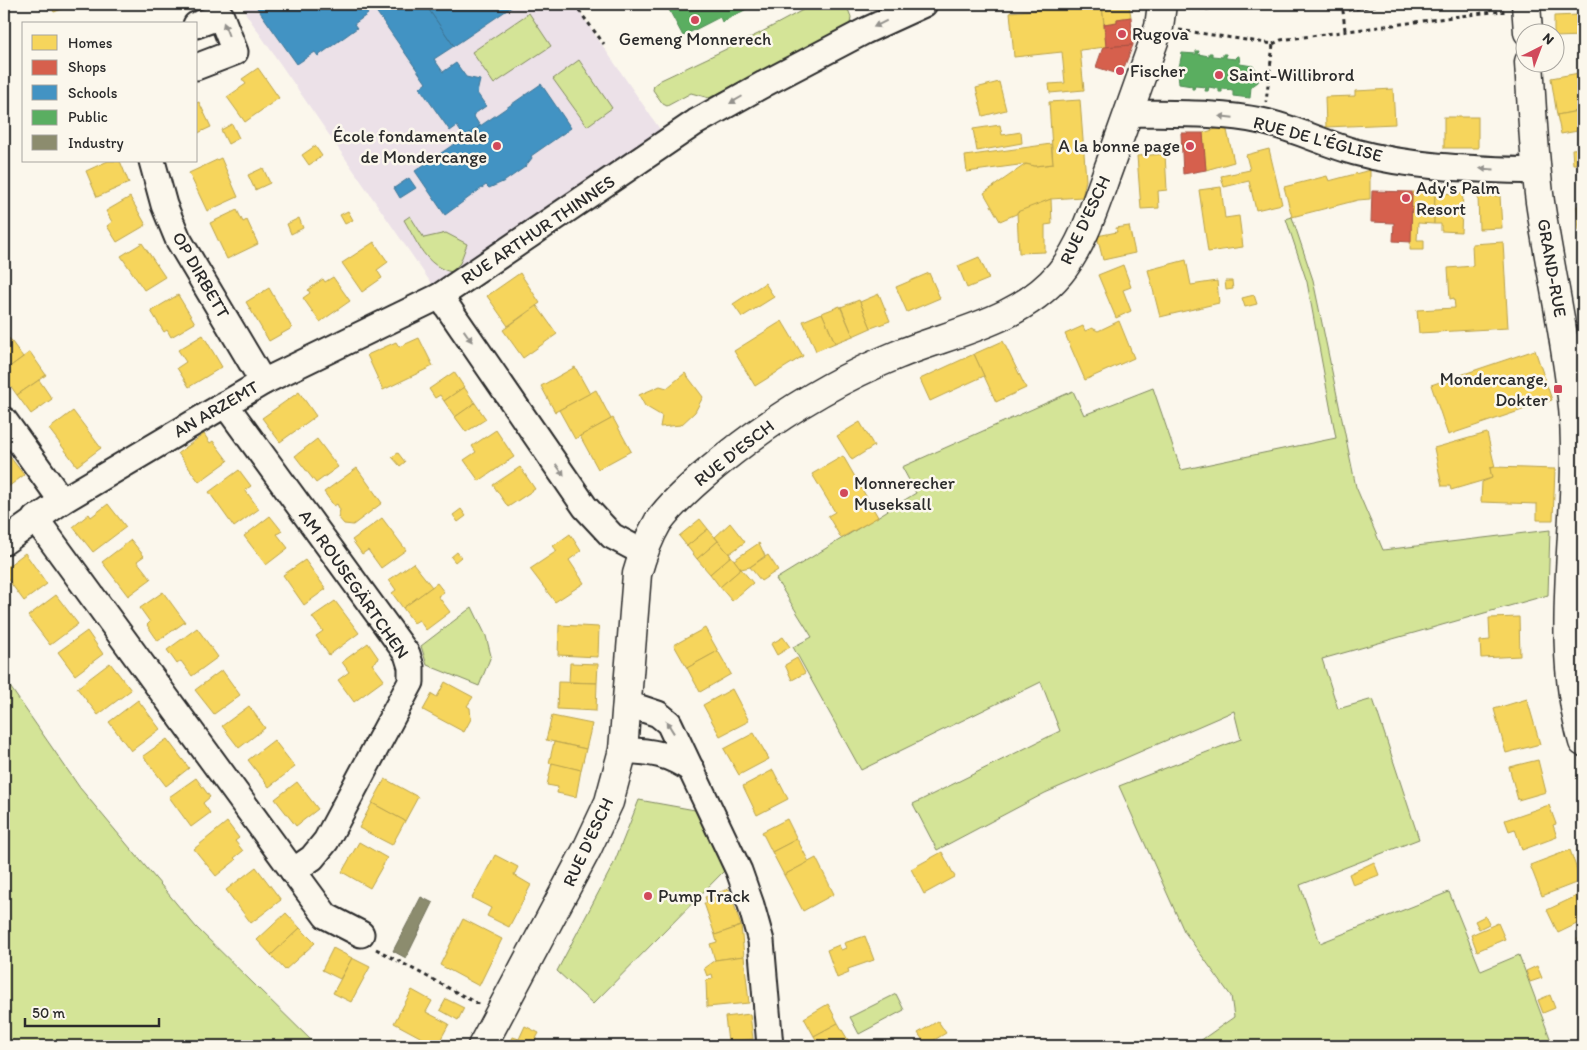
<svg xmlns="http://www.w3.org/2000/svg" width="1587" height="1050" viewBox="0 0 1587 1050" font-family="Itim,sans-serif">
<rect width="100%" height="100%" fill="#fbf7ec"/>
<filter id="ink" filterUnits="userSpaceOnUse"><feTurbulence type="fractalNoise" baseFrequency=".02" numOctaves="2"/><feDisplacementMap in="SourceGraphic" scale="10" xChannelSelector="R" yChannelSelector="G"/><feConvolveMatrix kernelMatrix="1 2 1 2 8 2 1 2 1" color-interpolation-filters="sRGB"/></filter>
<g filter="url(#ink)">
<path fill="#ece1e8" d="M243,4H574L668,141L440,296L246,14Z"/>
<g fill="#d4e497" stroke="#808861">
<path d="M814,4H846L851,17L850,24L709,98L691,93L667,106L663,104L653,90L654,85L661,80L758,34Z"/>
<path d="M529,13L551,46L494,84L472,52Z"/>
<path d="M579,60L612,108L587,126L553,79Z"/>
<path d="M410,216L424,238L446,233L467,244L460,263L452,272C426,267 417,242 404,220Z"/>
<path d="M1292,217L1313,280L1356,487L1383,550L1550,530L1548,595L1322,659L1338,709L1373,699L1419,839L1300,885L1320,943L1449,892L1481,971L1519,955L1553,1046H1193L1234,1017L1231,996L1184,931L1119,786L1241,739L1234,711L1045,793L937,850L913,804L1060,731L1041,682L861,770L793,647L812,637L776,579L916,493L902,467L1073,391L1084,415L1153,388L1181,470L1336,438L1307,282L1286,219Z"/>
<path d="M472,607L486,636L491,656L479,686L427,665L421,646Z"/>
<path d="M4,678L80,788L196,927L317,1046H4Z"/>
<path d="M639,800L695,810L724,871L593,1004L557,971L614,863Z"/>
<path d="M896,994L904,1010L859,1034L850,1017Z"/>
</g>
<g fill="#f6d55c" stroke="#b9a24d">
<path d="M50,4H74L54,12Z"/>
<path d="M1102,4L1106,47L1080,50L1084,90L1050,93L1049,84L1065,83L1062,52L1014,57L1010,12Z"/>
<path d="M1102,4H1129L1131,17L1117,19V22L1104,24Z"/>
<path d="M1578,15V23H1583V36L1554,37V16Z"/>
<path d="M258,68L279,98L245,122L227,97L246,84L242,79Z"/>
<path d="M1579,73L1583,110L1557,115L1551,78Z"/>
<path d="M999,82L1006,110L983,116L976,88Z"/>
<path d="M1393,89L1395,124L1326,127L1325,97L1355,96V91Z"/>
<path d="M1080,100L1086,180L1082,197L1051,199L1000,221L984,193L1026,164L1035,166L1053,164L1049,102Z"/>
<path d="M199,102L211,127L196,134V103Z"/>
<path d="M1583,110V130L1561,134L1557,115Z"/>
<rect x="1444" y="117" width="34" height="31"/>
<path d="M232,124L239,138L228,144L221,130Z"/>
<path d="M1000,125L1002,135L1021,132L1022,143L977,151L973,129Z"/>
<path d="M1226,126L1234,162L1206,170L1203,133Z"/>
<path d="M1051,144L1053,164L1035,166L1026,164L967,172L965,156Z"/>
<path d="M315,146L322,156L309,165L302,155Z"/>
<path d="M1583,148V189H1581L1578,164H1573L1572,149Z"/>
<path d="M1269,149L1282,204L1256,210L1249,181L1224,187L1221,176L1250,170L1246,155Z"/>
<path d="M1165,154L1167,190L1158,191L1159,208L1141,209L1137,156Z"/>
<path d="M221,158L238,197L207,211L189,173Z"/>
<path d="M108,161H120L129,183L97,197L86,171Z"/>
<path d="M263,168L270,183L255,190L248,175Z"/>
<path d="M1370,170V199L1358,200L1292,217L1284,187L1327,176L1329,181Z"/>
<path d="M1221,187L1225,218L1239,216L1243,247L1208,252L1199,190Z"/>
<path d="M1412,192L1435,193L1434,224L1418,223L1417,240H1424V250H1410Z"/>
<path d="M1435,193L1463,194L1461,232L1441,231V224H1434Z"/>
<path d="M1478,196H1500L1502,228L1479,229Z"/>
<path d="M130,197L146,225L117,242L107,226L112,222L106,211Z"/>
<path d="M1051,199L1052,224L1045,225V252L1019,253L1017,212Z"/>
<path d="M1583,205V229L1579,230L1577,206Z"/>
<path d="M237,210L243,222L247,220L258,244L227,259L210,223Z"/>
<path d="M348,211L353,220L345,224L340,215Z"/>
<path d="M299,218L303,228L291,234L287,224Z"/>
<path d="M1129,226L1135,253L1103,260L1097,236L1117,232L1116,228Z"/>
<path d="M374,242L388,262L377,270L382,278L362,292L342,263Z"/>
<path d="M1503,242L1508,328L1419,333L1417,310L1455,308L1454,298L1450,299L1448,268L1473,266L1472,244Z"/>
<path d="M142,243L165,277L144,290L121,256Z"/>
<path d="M979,257L989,279L967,288L958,266Z"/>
<path d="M1186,260L1191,285L1217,281L1219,303L1160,317L1148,270Z"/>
<path d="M1123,265L1131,287L1123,290L1131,311L1116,318L1098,275Z"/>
<path d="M520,273L540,303L508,326L487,296Z"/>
<path d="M929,273L940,298L907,312L896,287Z"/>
<path d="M333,277L350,301L320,322L303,298L310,293L308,290L323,279L325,282Z"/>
<path d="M1225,281H1232L1233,289L1226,290Z"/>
<path d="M765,283L774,297L742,317L733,304Z"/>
<path d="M269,288L292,328L269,341L246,302Z"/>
<path d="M879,294L890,321L871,328L860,302Z"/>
<path d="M178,295L195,323L171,337L167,330L164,332L151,311Z"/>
<path d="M1254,295L1257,304L1245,307L1242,298Z"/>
<path d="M859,300L871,328L853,336L841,307Z"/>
<path d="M537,306L557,334L523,358L503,330Z"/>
<path d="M840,306L853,336L835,343L822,313Z"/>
<path d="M822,313L835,343L816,351L803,321Z"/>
<path d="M782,321L803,356L755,386L734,351Z"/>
<path d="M1119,321L1134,358L1085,380L1065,334L1083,326L1085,331L1092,328L1098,331Z"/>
<path d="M203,335L222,367L189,387L177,368L186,362L178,350Z"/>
<path d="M9,338L23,357L4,371V342Z"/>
<path d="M419,338L433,366L383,390L367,355L396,342L399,347Z"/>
<path d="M1003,341L1026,388L996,402L974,354Z"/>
<path d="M1535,350L1552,400L1448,435L1431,385Z"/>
<path d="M30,352L46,375L17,395L4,377V371Z"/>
<path d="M974,354L984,376L930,401L920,379Z"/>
<path d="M575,367L590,394L555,412L541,386Z"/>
<path d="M454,372L464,387L444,401L440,395L435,398L429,389Z"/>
<path d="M685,373L703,397L695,412L681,425L660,427L662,416L645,406L639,395L660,386L667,388Z"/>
<path d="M39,380L52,399L31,414L17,395Z"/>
<path d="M464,387L475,403L455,417L444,401Z"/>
<path d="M596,390L611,419L575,439L559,410Z"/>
<path d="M299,392L316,416L280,442L262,418Z"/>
<path d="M475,403L486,419L466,432L455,417Z"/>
<path d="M73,411L101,448L77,466L49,429Z"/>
<path d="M613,418L631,451L598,469L580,436Z"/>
<path d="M860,422L874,446L852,460L837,436Z"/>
<path d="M496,430L514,457L479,481L464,460L476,452L472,446Z"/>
<path d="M1487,433L1495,467L1490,468L1492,478L1451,490L1450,486H1442L1434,448Z"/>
<path d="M204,434L210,443L213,441L228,461L199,482L178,453Z"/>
<path d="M317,439L338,467L316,483L295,456Z"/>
<path d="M4,449L24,475L4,490Z"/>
<path d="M398,453L405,462L400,466L392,457Z"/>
<path d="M843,456L878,517L841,538L828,516L835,512L812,474Z"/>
<path d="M520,467L535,489L508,507L493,485Z"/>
<path d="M1495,467L1555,469L1553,520H1537V504L1481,502L1482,482L1492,478L1490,468Z"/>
<path d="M357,468L382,503L353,525L344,524L338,517L340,510L337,504L334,506L324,492Z"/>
<path d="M239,470L251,486L245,490L259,509L234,527L209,492Z"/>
<path d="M108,504L126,527L93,552L73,527L89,514L91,517Z"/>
<path d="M461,509L466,516L458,522L453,515Z"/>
<path d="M270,516L282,531L277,534L288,548L266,565L244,536Z"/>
<path d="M382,518L406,550L381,568L368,550L362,554L352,540Z"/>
<path d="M700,519L708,529L687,546L679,536Z"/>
<path d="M730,523L745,542L729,554L715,537Z"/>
<path d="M708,529L718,541L697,559L687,546Z"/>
<path d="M570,534L581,551L569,560L584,583L555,602L530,569L557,551L553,546Z"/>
<path d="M131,540L144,556L137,561L151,579L128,596L102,562Z"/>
<path d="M718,541L731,556L710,574L697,559Z"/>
<path d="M759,543L765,556L750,567L741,569L734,560Z"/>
<path d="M457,552L461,557L455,562L451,557Z"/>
<path d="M25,553L47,584L24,601L4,574V569Z"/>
<path d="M768,555L778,570L761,581L750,567Z"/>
<path d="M731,556L741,569L720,587L710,574Z"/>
<path d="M305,560L326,589L304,605L283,575Z"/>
<path d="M413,563L432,587L403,608L392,593L396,590L389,580Z"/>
<path d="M741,569L753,583L732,601L720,587Z"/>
<path d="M437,583L444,592L438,596L450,612L426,630L419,620L414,623L403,608Z"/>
<path d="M163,592L185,622L158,641L147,625L150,622L140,608Z"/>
<path d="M56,595L78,624L50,645L28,616Z"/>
<path d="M335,601L359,633L329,655L316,636L323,631L312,617Z"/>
<path d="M1519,617L1520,656L1481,658L1480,641L1490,640L1489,618Z"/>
<path d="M559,625L599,627L598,657L558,655Z"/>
<path d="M197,628L218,657L192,676L181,661L177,664L167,650Z"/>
<path d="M705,628L718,651L687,668L674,645Z"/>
<path d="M87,631L103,654L75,675L58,652Z"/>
<path d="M783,637L790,647L777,655L771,644Z"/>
<path d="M368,643L379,659L372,664L384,680L354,702L338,680L349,672L342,662Z"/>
<path d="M718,651L731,674L700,692L687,668Z"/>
<path d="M797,658L805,673L792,680L785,665Z"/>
<path d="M110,663L131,690L98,715L77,688Z"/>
<path d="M570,663L598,664L597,683L569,682Z"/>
<path d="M222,670L240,695L214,714L195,690Z"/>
<path d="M445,682L473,697L467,706L470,708L471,719L464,732L423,710L432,694L437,697Z"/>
<path d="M558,682L597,683L596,711L557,709Z"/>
<path d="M732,689L749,721L720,736L703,705Z"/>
<path d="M1527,699L1540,744L1506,753L1494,709Z"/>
<path d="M138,700L160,729L131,751L109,722Z"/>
<path d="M249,706L265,728L239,748L222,726Z"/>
<path d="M552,716L592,724L586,749L546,740Z"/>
<path d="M754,733L769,759L739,775L724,749Z"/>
<path d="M167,739L189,768L166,786L143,756Z"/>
<path d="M274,740L295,767L269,787L248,760Z"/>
<path d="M554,742L586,749L581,770L549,763Z"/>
<path d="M1538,760L1546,792L1518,800L1509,767Z"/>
<path d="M552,763L581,770L576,797L557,793L558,787L547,785Z"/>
<path d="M773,770L788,799L757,815L743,786Z"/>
<path d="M196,778L210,797L203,803L210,813L191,827L169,797Z"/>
<path d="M385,779L418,797L405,821L372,803Z"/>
<path d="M297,782L318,809L296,826L275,799Z"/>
<path d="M372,803L405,821L392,845L359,828Z"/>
<path d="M1549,805L1556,824L1553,825L1557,837L1522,850L1515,829L1509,831L1505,820Z"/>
<path d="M787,819L797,839L772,852L762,832Z"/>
<path d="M227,822L239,838L235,841L243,851L234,858L236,860L216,876L194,849Z"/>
<path d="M797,839L809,862L784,875L772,852Z"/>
<path d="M359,842L387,858L370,888L342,872Z"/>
<path d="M1570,850L1581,881L1542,896L1530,865Z"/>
<path d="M942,852L955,877L924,894L911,869Z"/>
<path d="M495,855L518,867L514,875L531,885L509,927L487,916L491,908L472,898Z"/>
<path d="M816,858L834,894L803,911L784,875Z"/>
<path d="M1374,862L1379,875L1353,885L1349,874Z"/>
<path d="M256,867L281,900L251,923L226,890Z"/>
<path d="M729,889L741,926L715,935L704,903H707L705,897Z"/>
<path d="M1583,893V921L1558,933L1547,910Z"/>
<path d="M286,913L300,928L271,955L257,940Z"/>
<path d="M1485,916L1489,924L1479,929L1475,921Z"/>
<path d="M463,919L502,939L479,986L440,965Z"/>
<path d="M1498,923L1505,939L1477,951L1471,935Z"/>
<path d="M741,926L744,956L715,960L710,944L717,942L715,935Z"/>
<path d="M300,928L315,943L285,970L271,955Z"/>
<path d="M865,936L874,960L848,969L849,973L837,978L827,950L839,945L841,950L846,948L844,943Z"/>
<path d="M1583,936V952L1577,939Z"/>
<path d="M333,948L352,958L340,979L322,970Z"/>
<path d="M744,956L749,1003L707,1007L706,981L713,978L712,974L707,976L704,968L715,960Z"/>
<path d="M352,958L370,967L351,1002L333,993Z"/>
<path d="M1537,966L1542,978L1530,982L1526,971Z"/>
<path d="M412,990L432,1001L426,1012L449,1024L437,1046L394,1023Z"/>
<path d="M1550,995L1555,1008L1543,1013L1538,1000Z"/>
<path d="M446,999L464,1008L458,1020L440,1010Z"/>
<path d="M828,1004L838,1023L814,1036L804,1018Z"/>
<path d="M750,1014L753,1039L728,1042L725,1017Z"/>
<path d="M938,1021L946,1033L926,1045L918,1033Z"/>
<path d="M838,1023L848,1040L837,1046H820L814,1036Z"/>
<path d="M525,1026L539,1033L532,1046H509L513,1037L519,1039Z"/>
<path d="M392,1039L407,1046H388Z"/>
<path d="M848,1040L851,1046H837Z"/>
<path d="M752,1043L753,1046H726Z"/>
</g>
<g fill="#d6604d" stroke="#a35043">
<path d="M1131,17L1133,45L1106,47L1104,24L1117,22V19Z"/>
<path d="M1133,45L1121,75L1096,67L1103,47Z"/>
<path d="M1181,133H1203L1206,170L1183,174Z"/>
<path d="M1372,191L1412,192L1411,242L1393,241L1394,223L1371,222Z"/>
</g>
<g fill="#4393c3" stroke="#3c7495">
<path d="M361,4L368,14L354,24L357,28L318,56L315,52L297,64L255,5Z"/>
<path d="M371,4H425L454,46L434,59L443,72L456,63L466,77L480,80L477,93L486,106L473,115L480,126L464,137L457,126L450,131L420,88L426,83Z"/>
<path d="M425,4H516L454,46Z"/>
<path d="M541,84L571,128L531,156L532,158L525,167L505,181L489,188L486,185L445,215L415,171Z"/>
<path d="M409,178L416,188L400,198L394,188Z"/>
</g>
<g fill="#5aae61" stroke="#4c8751">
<path d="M666,4H756L722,22L720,17L683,36Z"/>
<path d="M1196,51H1199L1198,54L1209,56V53H1212V56L1223,57V54H1226V58L1236,59L1237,56H1239L1240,64L1253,66L1260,73L1258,82L1251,87L1250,98L1233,96V90L1222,89V92H1219V89L1209,87L1208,91H1205L1206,87L1195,86L1194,89H1192V86L1179,84L1178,72L1182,53L1196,54Z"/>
</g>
<g fill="#8c8c6e" stroke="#6f6f5a">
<path d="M421,897L433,903L406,958L393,951Z"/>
<path d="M1579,1040L1581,1046H1560Z"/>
</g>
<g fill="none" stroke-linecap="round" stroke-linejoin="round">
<defs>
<g id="minor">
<path d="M196,25L221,16L235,52L196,67"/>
<path d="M1129,113C1172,114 1218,112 1261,121C1294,128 1323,143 1355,152C1413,168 1476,169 1536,171"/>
<path d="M152,161L164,205L178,239L263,382"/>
<path d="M440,296L585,507L612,536L642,552"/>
<path d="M225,404L407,654L411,667V682L326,841L312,858L293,871"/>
<path d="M4,420L62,501"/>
<path d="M35,518L326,916L361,934"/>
<path d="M4,542L62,501L263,382L440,296L696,122L764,84L865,31L924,4"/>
<path d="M628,704L658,714L669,723L739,871L751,905L761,941L770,1046"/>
<path d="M623,750C652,752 667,753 692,770"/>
</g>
<g id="major">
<path d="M1526,4L1528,32"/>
<path d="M1529,62C1532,109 1534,156 1540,202C1550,270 1566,338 1573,407C1583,518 1551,631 1583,742"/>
<path d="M482,1046L587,849L609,802L623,750L637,574C642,556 648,539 658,522C670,505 687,490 703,476C761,426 826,384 897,355C953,332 1019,322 1060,273C1084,244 1096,202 1109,167C1126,120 1142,74 1159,27L1162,4"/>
</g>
</defs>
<use href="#minor" stroke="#2b2b2b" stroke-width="29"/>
<use href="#major" stroke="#2b2b2b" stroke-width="31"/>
<g stroke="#2b2b2b" stroke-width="3" stroke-dasharray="4 4" stroke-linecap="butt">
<path d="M574,4L604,44"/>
<path d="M1342,4H1348"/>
<path d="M1206,9L1247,4"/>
<path d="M1179,30L1273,44L1266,102"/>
<path d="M1345,30L1343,11L1383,4"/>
<path d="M1273,44L1281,40L1483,13L1503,11V13"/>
<path d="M376,949L480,1005"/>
</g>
<use href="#minor" stroke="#fbf7ec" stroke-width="25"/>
<use href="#major" stroke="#fbf7ec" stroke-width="28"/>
</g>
<defs><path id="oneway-solid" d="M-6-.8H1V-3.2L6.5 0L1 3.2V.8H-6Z" transform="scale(1.25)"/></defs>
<g fill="#93918c">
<use href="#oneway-solid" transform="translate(880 24) rotate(154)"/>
<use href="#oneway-solid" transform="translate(226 29) rotate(-111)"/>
<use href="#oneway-solid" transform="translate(736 100) rotate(150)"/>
<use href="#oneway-solid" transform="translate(1226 117) rotate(-174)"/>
<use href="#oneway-solid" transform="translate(1487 169) rotate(-177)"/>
<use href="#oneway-solid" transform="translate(468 336) rotate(55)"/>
<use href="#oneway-solid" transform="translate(560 470) rotate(55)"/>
<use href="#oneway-solid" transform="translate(670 727) rotate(-122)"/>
</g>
</g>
<g fill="#d1495b" stroke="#fbf7ec" stroke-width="2">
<circle cx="695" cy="20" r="5"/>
<circle cx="1122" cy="34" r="5"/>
<circle cx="1120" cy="71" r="5"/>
<circle cx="1219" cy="75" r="5"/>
<circle cx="497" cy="146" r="5"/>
<circle cx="1190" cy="146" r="5"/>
<circle cx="1406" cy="198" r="5"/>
<rect x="1553" y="384" width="10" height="10" rx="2.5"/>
<circle cx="844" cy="493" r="5"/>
<circle cx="648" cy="896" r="5"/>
</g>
<g text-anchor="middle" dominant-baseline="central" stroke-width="5" stroke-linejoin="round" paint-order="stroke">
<g font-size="18" fill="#2b2b2b" stroke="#fbf7ec" text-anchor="start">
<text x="1132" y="34">Rugova</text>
<text x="695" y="39" text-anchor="middle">Gemeng Monnerech</text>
<text x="1130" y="71">Fischer</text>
<text x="1229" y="75">Saint-Willibrord</text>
<text x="487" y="136" text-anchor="end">École fondamentale<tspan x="487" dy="21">de Mondercange</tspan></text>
<text x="1180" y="146" text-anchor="end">A la bonne page</text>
<text x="1416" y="188">Ady's Palm<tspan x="1416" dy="21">Resort</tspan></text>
<text x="1548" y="379" text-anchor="end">Mondercange,<tspan x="1548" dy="21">Dokter</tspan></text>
<text x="854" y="483">Monnerecher<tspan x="854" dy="21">Museksall</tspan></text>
<text x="658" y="896">Pump Track</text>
</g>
<g font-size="18" fill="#2b2b2b" stroke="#fbf7ec">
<text transform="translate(1318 139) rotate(15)">RUE DE L'ÉGLISE</text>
<text transform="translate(1085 220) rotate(-65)">RUE D'ESCH</text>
<text transform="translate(538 230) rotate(-34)">RUE ARTHUR THINNES</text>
<text transform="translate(1552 268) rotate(80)">GRAND-RUE</text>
<text transform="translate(201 275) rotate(60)">OP DIRBETT</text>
<text transform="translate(216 409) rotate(-30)">AN ARZEMT</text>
<text transform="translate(734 453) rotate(-38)">RUE D'ESCH</text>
<text transform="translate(354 584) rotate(55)">AM ROUSEGÄRTCHEN</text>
<text transform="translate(588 842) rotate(-65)">RUE D'ESCH</text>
</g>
</g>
<rect width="1587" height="1050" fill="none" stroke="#fbf7ec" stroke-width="20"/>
<rect x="10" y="10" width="1567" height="1030" fill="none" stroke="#2b2b2b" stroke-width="2" filter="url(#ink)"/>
<rect x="22" y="22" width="175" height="140" fill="#fbf7ec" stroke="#a8a59f"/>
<rect x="32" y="35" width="25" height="15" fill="#f6d55c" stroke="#a8a59f"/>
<text x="68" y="48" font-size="15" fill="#2b2b2b">Homes</text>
<rect x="32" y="60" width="25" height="15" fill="#d6604d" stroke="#a8a59f"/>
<text x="68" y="72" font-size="15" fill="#2b2b2b">Shops</text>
<rect x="32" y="85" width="25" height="15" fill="#4393c3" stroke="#a8a59f"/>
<text x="68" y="98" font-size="15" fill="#2b2b2b">Schools</text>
<rect x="32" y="110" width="25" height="15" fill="#5aae61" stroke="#a8a59f"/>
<text x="68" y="122" font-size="15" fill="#2b2b2b">Public</text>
<rect x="32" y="135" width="25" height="15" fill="#8c8c6e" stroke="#a8a59f"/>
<text x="68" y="148" font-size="15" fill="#2b2b2b">Industry</text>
<g transform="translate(1540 48) rotate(42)"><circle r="24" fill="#fbf7ec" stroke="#a8a59f"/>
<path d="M0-4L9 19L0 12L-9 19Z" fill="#d1495b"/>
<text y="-8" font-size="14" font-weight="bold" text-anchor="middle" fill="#2b2b2b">N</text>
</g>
<path d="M25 1018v8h134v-8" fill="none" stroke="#2b2b2b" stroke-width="2.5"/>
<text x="32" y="1018" font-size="15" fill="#2b2b2b" stroke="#fbf7ec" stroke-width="4" paint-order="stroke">50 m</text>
</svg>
